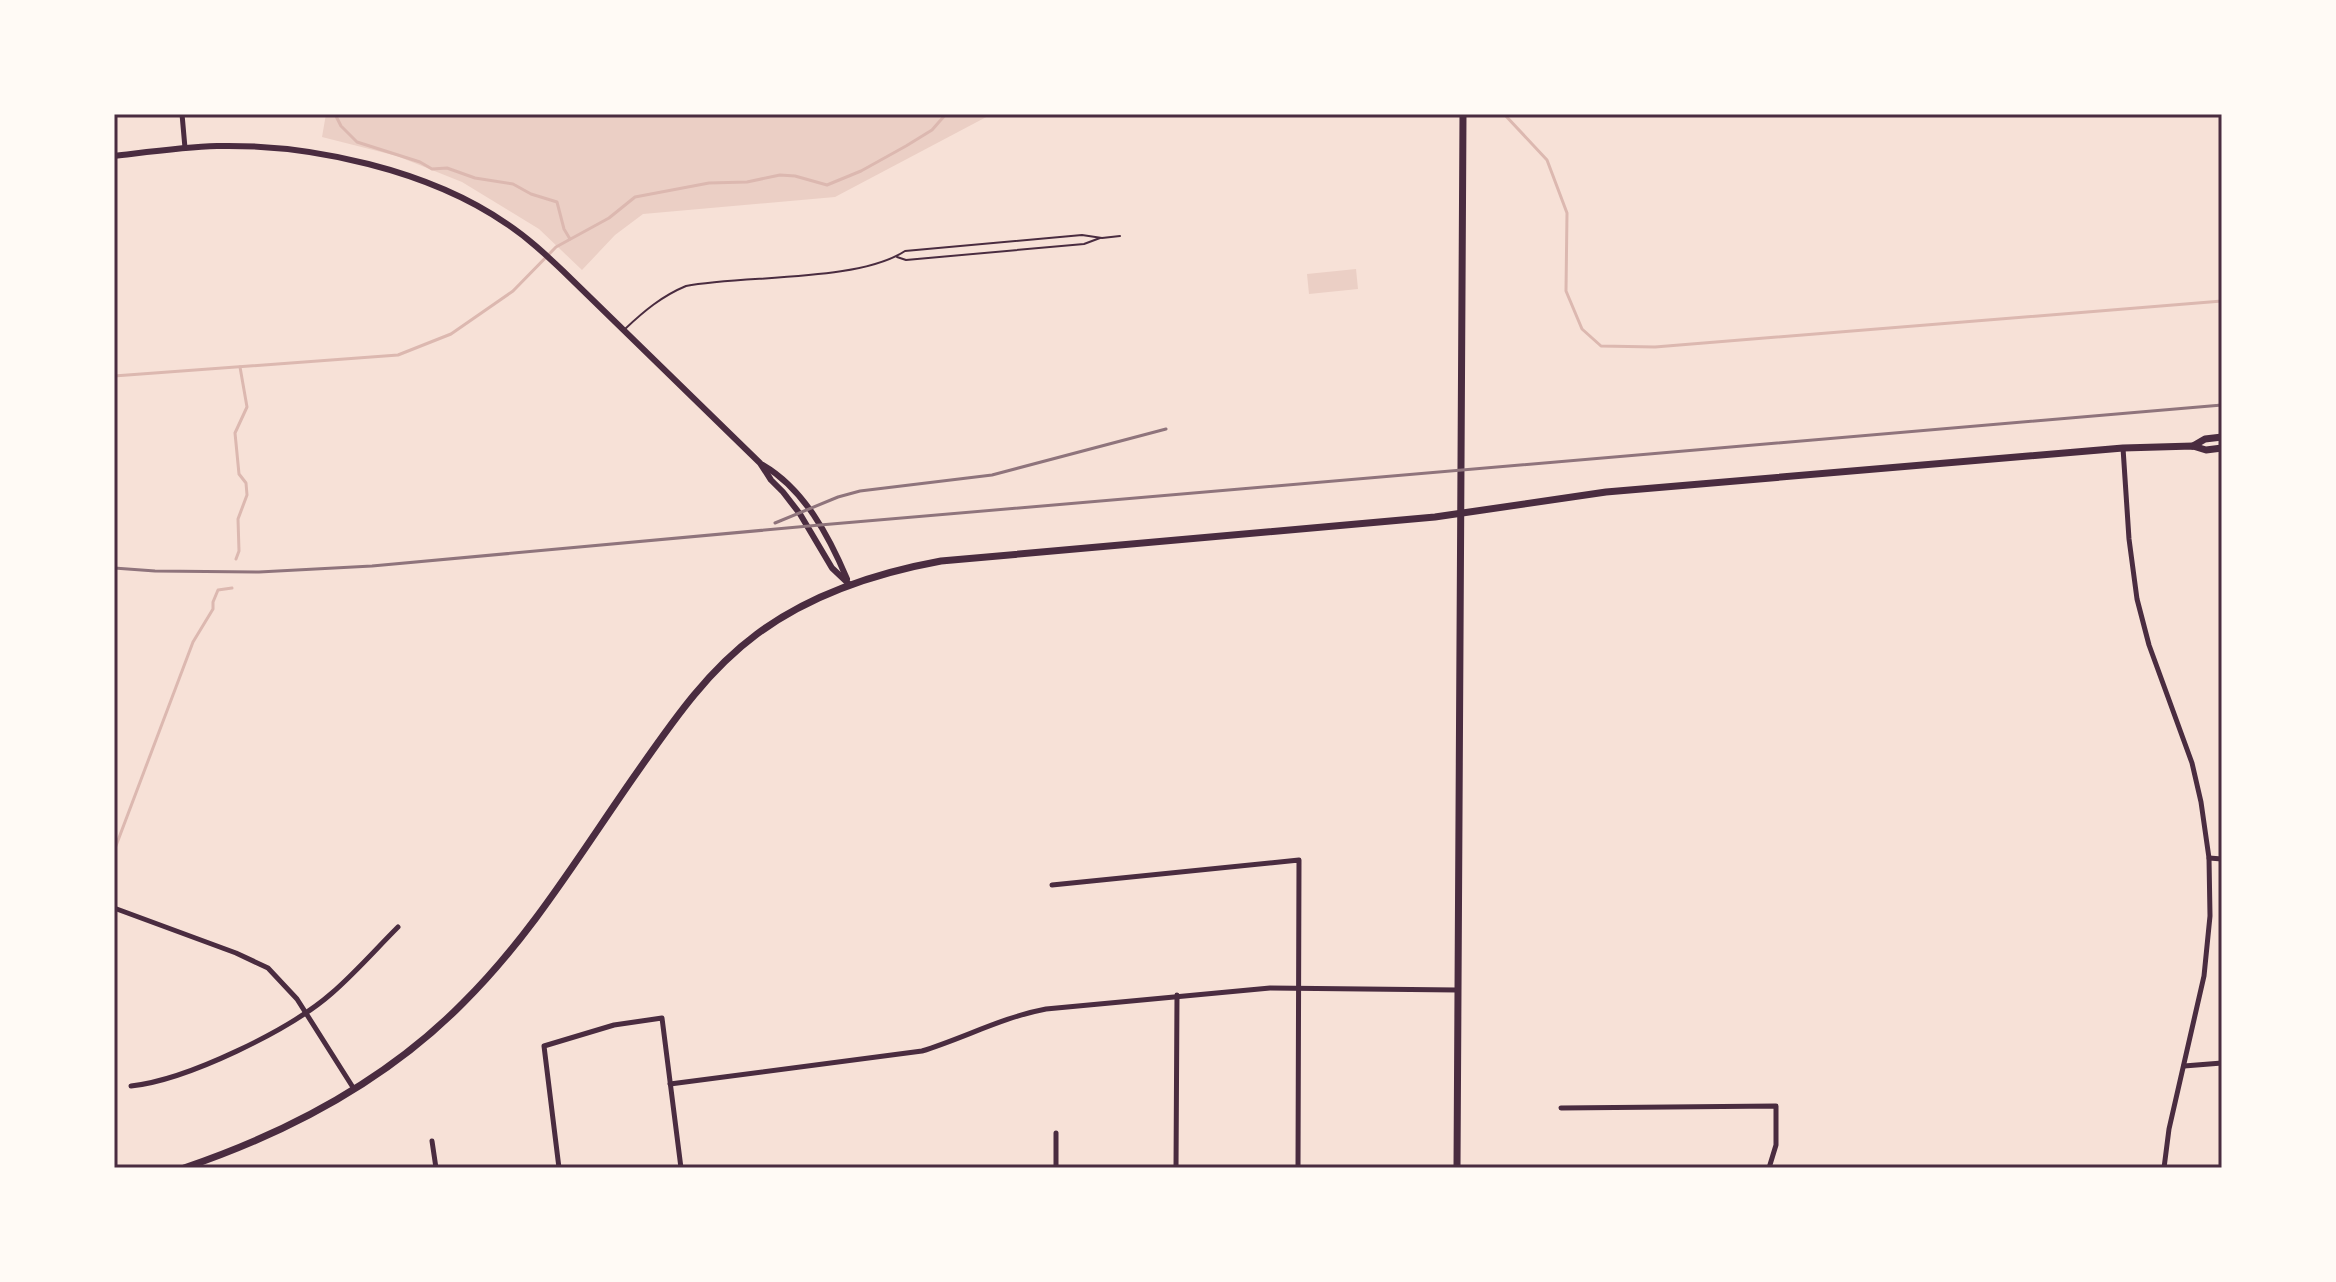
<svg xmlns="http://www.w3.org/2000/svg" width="2336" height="1282" viewBox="0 0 2336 1282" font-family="Merriweather,serif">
<rect width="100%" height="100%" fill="#f7e1d7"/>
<g fill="#ebcfc5">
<path d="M326,114H992L835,197L643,214L615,235L582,270L539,229L462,182L397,156L322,137Z"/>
<path d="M1356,269L1358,289L1309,294L1307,274Z"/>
</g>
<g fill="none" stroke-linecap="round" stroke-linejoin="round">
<g stroke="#dcb8b0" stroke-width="3">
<path d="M335,114L341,126L357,142L420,162L432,169L447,168L475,178L513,184L531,194L557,202L564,229L570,239"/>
<path d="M1504,114L1547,160L1567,213L1566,291L1582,329L1601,346L1655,347L2222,301"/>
<path d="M114,376L398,355L451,334L513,291L556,247L609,218L635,197L709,183L747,182L780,175L795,176L827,185L861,171L906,146L932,130L946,114"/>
<path d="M236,559L239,551L238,519L247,495L246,483L239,474L235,433L247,407L240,367"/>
<path d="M114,851L193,642L213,609V602L218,590L232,588"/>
</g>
<g stroke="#4a2c40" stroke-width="2">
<path d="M897,257L906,260L1084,244L1100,238"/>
<path d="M625,329C644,311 662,296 686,286C745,275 858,282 905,251L1082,235L1102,238L1120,236"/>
</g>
<g stroke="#4a2c40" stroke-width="5">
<path d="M182,114L185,148"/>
<path d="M2123,448L2129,539L2137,599L2149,645L2192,763L2201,802L2209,858L2210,916L2204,976L2169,1129L2164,1168"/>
<path d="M2209,858L2222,859"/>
<path d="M1052,885L1299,860L1298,1168"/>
<path d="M114,908L236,953L268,968L297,999L354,1089"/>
<path d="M2184,1066L2222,1063"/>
<path d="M670,1084L922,1051C964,1038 1003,1017 1046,1009L1270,988L1457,990"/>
<path d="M131,1086C187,1080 290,1030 332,993C355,973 376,949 398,927"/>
<path d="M1561,1108L1776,1106V1145L1769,1168"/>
<path d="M432,1141L436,1168"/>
<path d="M559,1168L544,1046L614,1025L662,1018L681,1168"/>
<path d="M1056,1168V1133"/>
<path d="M1176,1168L1177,995"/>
</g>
<g stroke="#4a2c40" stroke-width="6">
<path d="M114,156C148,152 183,147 217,146C312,144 429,170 507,224C528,238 545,254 563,271L760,463L771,480L783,492L800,514L832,568L850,585"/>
<path d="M763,465C804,489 829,536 847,579"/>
</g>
<g stroke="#4a2c40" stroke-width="7">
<path d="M2193,446L2205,439L2222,437"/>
<path d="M184,1168C287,1133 386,1081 463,1003C532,935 583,849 638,771C673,721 707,671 757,634C811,594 875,573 941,561L1435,517L1606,492L2123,448L2193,446L2206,450L2222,448"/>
<path d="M1457,1168L1463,114"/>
</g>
<g stroke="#8f747c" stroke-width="3">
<path d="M775,523L838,497L860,491L992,475L1166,429"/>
<path d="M114,568L155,571L259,572L372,566L820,525L2222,405"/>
</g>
</g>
<rect width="2336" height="1282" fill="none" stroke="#fffaf5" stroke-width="232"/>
<rect x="116" y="116" width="2104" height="1050" fill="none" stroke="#4a2c40" stroke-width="3"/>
</svg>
